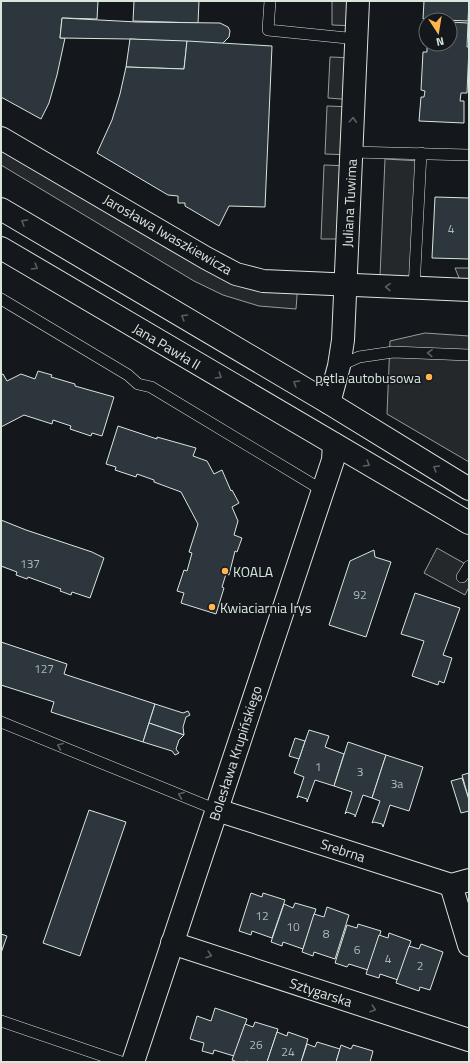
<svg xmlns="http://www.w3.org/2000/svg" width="470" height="1063" viewBox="0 0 470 1063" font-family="'Titillium Web',sans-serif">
<rect width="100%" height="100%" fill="#14181c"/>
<g fill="#24282b" stroke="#939e99">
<path d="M332,1H358L357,26L332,25Z"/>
<path d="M330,57L356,58L354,100L328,98Z"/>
<path d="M327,106L354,107L352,155L325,154Z"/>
<path d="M1,138L206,258L298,283L296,309L259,306L223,295L194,281L1,165Z"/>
<path d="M385,159L420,161L415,277L380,276Z"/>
<path d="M324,165L351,166L347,239H321Z"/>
<path d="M455,268H469V290H464Z"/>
<path d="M425,333L469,336V462L387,414L390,341Z"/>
<path d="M437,548L469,566V587L465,595L424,573Z"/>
</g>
<g fill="#2c363c" stroke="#d8e6dc">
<path d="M1,1H98L97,19L62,18L60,38H65L57,75L49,103L41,119L1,97Z"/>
<path d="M134,1H199L198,23L133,21Z"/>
<path d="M424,1H469L468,21L423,19Z"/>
<path d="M62,18L137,22L220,23L228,27L230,31L229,37L222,44L130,39L60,38Z"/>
<path d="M424,21H426V44H423Z"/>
<path d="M450,22L468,23L467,47H469L467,93H461L460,101H464V123L419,121L421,97H424L425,91L421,90L423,52H427V44H450Z"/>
<path d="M130,39L187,41L184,69L126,67Z"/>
<path d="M187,41L272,46L265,207L229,206L219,226L185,206V203H178V196L168,195L97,153L112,120L120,94L126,67L184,69Z"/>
<path d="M435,197L469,198V259L432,258Z"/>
<path d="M38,371L52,375L51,377L75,384V386L114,397L102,436L92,433L91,436L70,429L71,426L53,420L52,424L24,415L1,427V375L3,374L7,381L21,374L35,379Z"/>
<path d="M118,426L157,439V437L196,448L193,456L207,461L214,474L222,470L231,491L232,490L239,503L232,507L238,521L234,535L242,538L237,552L235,551L229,575L226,574L222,587L224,588L216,614L181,603L184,593L177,591L184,570L187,571L192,553L189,552L198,524L181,492L154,482V480L137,474L136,477L115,470L116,467L106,464Z"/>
<path d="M1,520L26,530L92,552L104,558L90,598L72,592L71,595L60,591L61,589L28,577L27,579L16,575L17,572L1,566Z"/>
<path d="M374,550L375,557L391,562L366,637L329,625L350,561Z"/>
<path d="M415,593L460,608L443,655L452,658L444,683L439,681L438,685L412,676L424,641L401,634Z"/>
<path d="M1,642L67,664L64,674L155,704L143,742L51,712L54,702L1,685Z"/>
<path d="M155,704L183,713L188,711L190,715L186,717L183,727L184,735L149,723Z"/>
<path d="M149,723L184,735L179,740L176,749L179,753L175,755L172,751L143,742Z"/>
<path d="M309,730L329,736L325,747L344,754L334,786L315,780L307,802V799L298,796L297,798L304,777L294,773Z"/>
<path d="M295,738L305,741L299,759L289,756Z"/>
<path d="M348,742L386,755L372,798L363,795L355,817V815L347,812L345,814L352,792L334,786Z"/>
<path d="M386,755L423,767L409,811L390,805L383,827L382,824L374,822L372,823L380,801L372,798Z"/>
<path d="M469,773V800L462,775Z"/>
<path d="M462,778L469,800V811L461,813L451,781Z"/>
<path d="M89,810L126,822L80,956L43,943Z"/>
<path d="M251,893L262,897L263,893L285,900L272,938L252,931L251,935L239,931Z"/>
<path d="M295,903L316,909L303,949L283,942L282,946L271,942L284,904L293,908Z"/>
<path d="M327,907L349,915L335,959L314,952L313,956L302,952L314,914L324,917Z"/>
<path d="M358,924L381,931L368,970L349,964L347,967L335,963L347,925L357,928Z"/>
<path d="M389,933L411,941L398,980L380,974L379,978L366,974L379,935L388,938Z"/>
<path d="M1,934L7,936L1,953Z"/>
<path d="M421,944L443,952L430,990L420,987L419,991L396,983L409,946L419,949Z"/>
<path d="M215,1008L247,1019L234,1056L214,1050L213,1054L202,1051L204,1043L190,1039L197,1016L211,1021Z"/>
<path d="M255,1022L278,1029L267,1062H250L246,1061V1062H237L232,1060L245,1024L253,1027Z"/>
<path d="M277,1032L287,1036L288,1032L308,1039L301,1062H267Z"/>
<path d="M317,1042L340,1049L336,1062H301L307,1044L315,1047Z"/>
<path d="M341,1045L351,1049L353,1045L373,1051L370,1062H336Z"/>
</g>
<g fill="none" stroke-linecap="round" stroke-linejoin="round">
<defs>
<g id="lane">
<path d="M270,1L268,30L357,39"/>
<path d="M352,152L469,155"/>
<path d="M414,288L421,153"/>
<path d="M1,299L128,375L138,384L151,387L322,490"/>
<path d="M339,366L359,357L393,352L469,355"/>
<path d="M462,577L469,566"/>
<path d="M1,722L217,810"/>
<path d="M1,1021L121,1062"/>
</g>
<g id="street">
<path d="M1,138L206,258L236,274L263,281L469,290"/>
<path d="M329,403L339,366L343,340L358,1"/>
<path d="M217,810L451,885L469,880"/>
<path d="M451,885L469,945"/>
<path d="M172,943L469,1040"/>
<path d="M133,1062L333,460L334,444"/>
</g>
<g id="secondary">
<path d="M1,209L329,403L469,489"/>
<path d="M1,248L469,523"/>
</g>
</defs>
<use href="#lane" stroke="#d8e6dc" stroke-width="12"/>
<use href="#street" stroke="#d8e6dc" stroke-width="24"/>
<use href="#secondary" stroke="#d8e6dc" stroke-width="24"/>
<use href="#lane" stroke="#14181c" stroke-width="11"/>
<use href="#street" stroke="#14181c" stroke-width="22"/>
<use href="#secondary" stroke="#14181c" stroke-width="22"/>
</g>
<defs><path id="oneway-chevron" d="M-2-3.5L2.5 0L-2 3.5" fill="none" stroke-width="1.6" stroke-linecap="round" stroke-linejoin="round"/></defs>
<g stroke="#59605f">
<use href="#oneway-chevron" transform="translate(353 120) rotate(-87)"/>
<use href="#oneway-chevron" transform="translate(24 222) rotate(-149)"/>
<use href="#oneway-chevron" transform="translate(35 267) rotate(31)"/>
<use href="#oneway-chevron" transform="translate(388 287) rotate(-179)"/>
<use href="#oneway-chevron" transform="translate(184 317) rotate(-149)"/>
<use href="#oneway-chevron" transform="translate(430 353) rotate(-178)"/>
<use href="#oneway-chevron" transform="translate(219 376) rotate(31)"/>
<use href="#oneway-chevron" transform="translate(296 383) rotate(-149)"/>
<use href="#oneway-chevron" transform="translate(367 464) rotate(31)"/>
<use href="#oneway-chevron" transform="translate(436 468) rotate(-149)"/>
<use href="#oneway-chevron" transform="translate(60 746) rotate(-158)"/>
<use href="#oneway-chevron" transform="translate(181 795) rotate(-158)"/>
<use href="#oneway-chevron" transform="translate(209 955) rotate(18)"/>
<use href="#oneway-chevron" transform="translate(373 1009) rotate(18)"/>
</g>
<g fill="#ffb74d" stroke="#14181c" stroke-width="1.5">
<circle cx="429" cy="377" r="4"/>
<circle cx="225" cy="571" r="4"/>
<circle cx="212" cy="607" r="4"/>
</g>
<g text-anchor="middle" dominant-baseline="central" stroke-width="3" stroke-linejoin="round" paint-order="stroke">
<g font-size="12" fill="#adbab4">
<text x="451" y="228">4</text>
<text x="30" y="563">137</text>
<text x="360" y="594">92</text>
<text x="44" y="668">127</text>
<text x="318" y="766">1</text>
<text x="360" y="771">3</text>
<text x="397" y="783">3a</text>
<text x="262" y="915">12</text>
<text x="293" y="926">10</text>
<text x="326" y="933">8</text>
<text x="357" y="949">6</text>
<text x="388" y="958">4</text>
<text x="420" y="965">2</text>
<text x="256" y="1044">26</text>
<text x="288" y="1051">24</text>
</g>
<g font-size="14" fill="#d8e6dc" stroke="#14181c">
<text transform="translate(349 203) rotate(-87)">Juliana Tuwima</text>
<text transform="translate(168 234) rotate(30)">Jarosława Iwaszkiewicza</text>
<text transform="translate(167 346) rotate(31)">Jana Pawła II</text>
<text transform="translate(235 753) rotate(-72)">Bolesława Krupińskiego</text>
<text transform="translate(343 850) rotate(18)">Srebrna</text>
<text transform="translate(321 992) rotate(18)">Sztygarska</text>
</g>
<g font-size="14" fill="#d8e6dc" stroke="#14181c" text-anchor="start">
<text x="421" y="377" text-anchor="end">pętla autobusowa</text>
<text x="233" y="571">KOALA</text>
<text x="220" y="607">Kwiaciarnia Irys</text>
</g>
</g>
<rect width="470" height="1063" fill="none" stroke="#d8e6dc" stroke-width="4"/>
<g transform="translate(438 32) rotate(168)"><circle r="19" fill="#14181c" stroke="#626a69"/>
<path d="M0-3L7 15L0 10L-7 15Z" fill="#ffb74d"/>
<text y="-6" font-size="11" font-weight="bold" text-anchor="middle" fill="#d8e6dc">N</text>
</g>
</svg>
